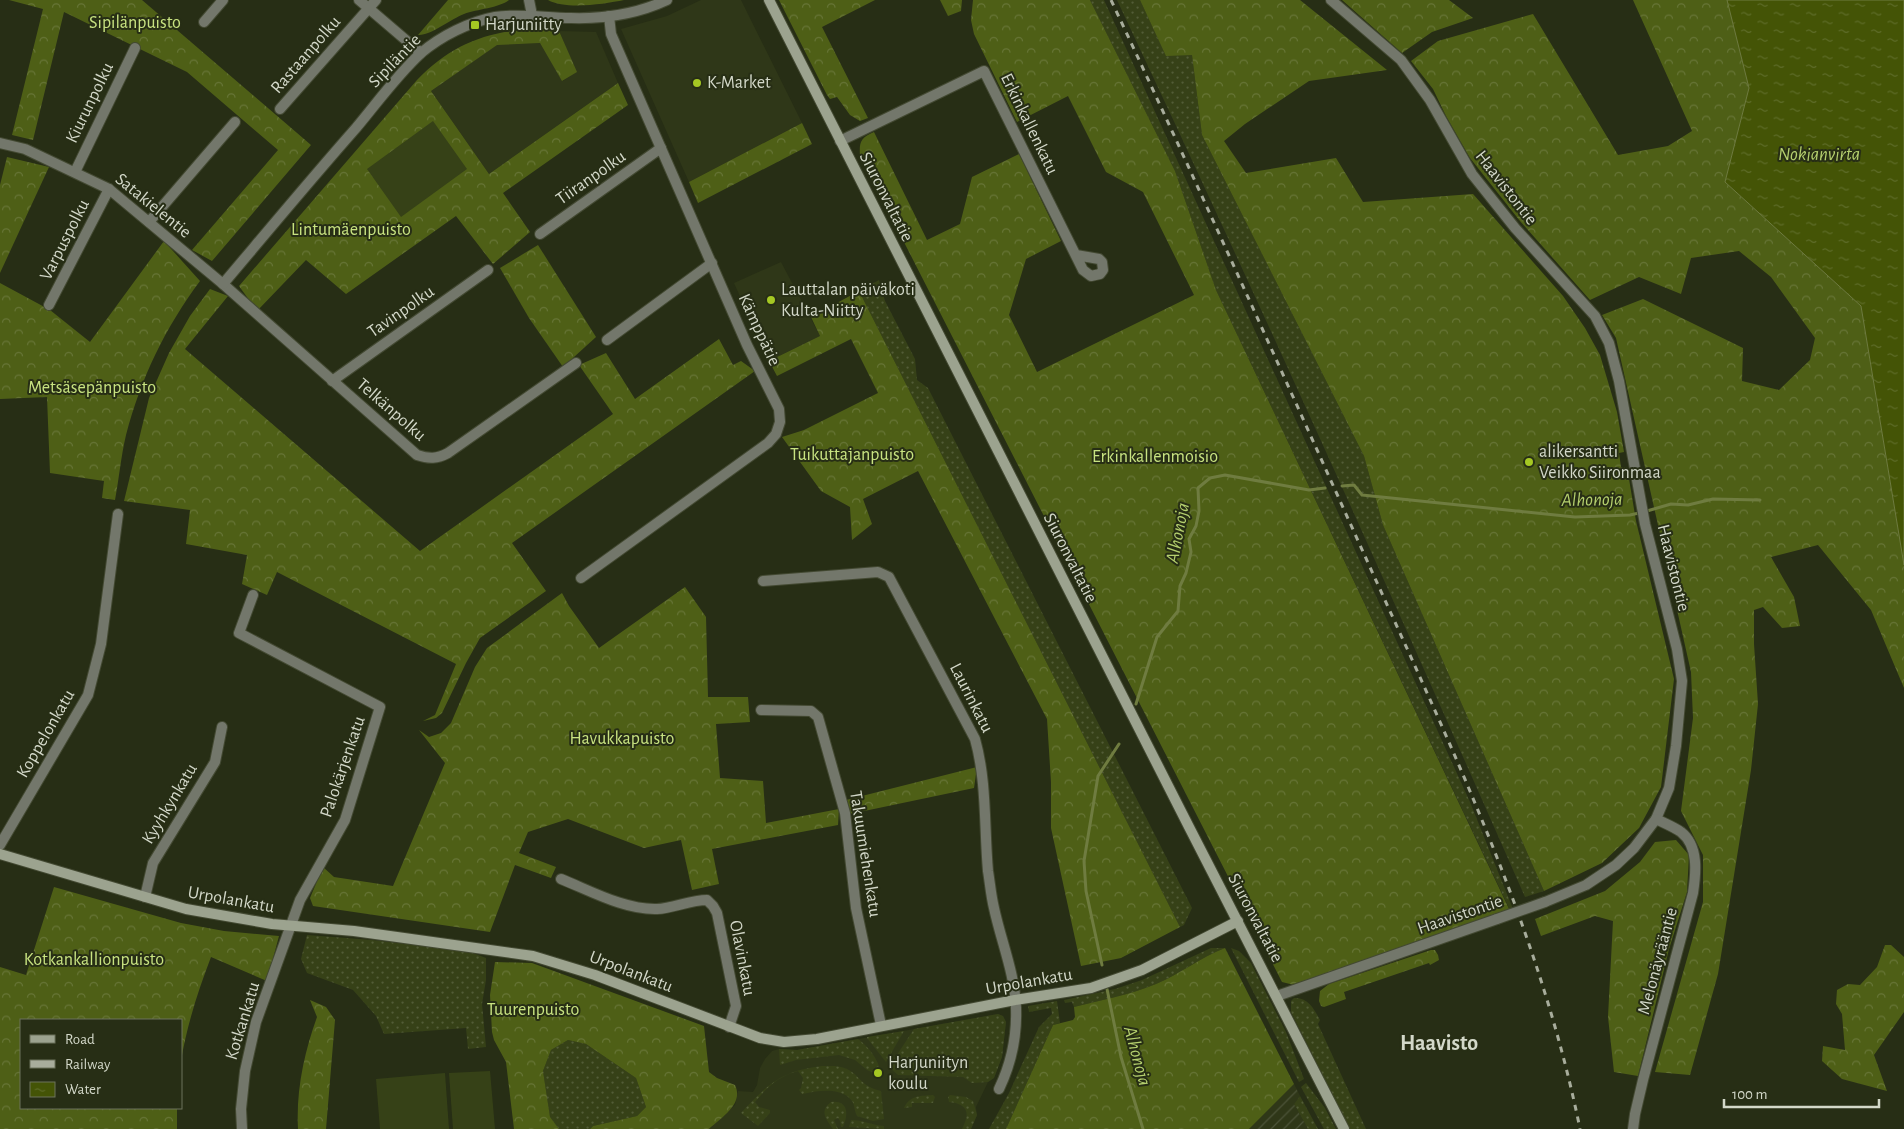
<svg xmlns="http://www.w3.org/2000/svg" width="1904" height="1129" viewBox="0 0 1904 1129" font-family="'Alegreya Sans',sans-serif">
<defs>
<pattern id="industrial-furrows" width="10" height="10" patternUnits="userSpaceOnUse" patternTransform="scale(1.25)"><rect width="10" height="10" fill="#2f3718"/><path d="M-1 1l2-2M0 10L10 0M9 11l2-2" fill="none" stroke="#4c5338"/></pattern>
<pattern id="grass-dots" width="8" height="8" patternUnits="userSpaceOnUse" patternTransform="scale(1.25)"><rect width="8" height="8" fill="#364117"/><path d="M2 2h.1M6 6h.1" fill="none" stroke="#525c37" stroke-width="1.8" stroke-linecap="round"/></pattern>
<pattern id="forest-crowns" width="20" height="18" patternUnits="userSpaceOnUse" patternTransform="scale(1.25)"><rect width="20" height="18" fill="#4e5f16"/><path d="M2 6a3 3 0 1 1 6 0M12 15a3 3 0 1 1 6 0" fill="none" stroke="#677537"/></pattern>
<pattern id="water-ripples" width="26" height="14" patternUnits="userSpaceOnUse" patternTransform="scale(1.25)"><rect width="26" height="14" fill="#445406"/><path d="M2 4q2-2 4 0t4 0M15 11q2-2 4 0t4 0" fill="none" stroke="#5e6c29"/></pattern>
</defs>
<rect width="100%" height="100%" fill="#272e15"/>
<g fill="#2f3718">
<path d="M701,0H741L802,123L689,182L621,29L667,16Z"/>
<path d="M559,31L596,32L618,83L489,174L431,91L496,45L540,43L563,81L576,72Z"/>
<path d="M781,262L820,336L769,361L734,283Z"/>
<path d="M998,1014L1003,1016L1006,1022L1002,1057L994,1078L988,1082L976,1107L977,1115L971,1129H709L735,1105L738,1091L753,1092L757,1085L760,1068L765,1059L772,1051L779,1049L797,1050Z"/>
</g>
<path fill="url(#industrial-furrows)" d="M1294,1084L1300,1096L1294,1104L1308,1129H1249Z"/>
<g fill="url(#grass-dots)">
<path d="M1090,0H1104L1470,802L1513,909L1510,910L1216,290L1175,171Z"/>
<path d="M1117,0H1140L1166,55H1192L1202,135L1364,456L1383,525L1544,891L1525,897C1393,597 1257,297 1117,0Z"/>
<path d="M879,280L885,301L915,359L917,380L928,388L1192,908L1184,925L1180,927L859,291Z"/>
<path d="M307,935L372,940L468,951L486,958V980L482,1004L486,1047L468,1049L466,1028L384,1034L376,1016L353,990L307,973L301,959Z"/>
<path d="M1211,948H1225C1201,957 1180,974 1156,984C1130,995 1101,1000 1074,1007L1072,1002L1065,1003L1064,1000L1115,989L1142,980Z"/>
<path d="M1231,948L1239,951L1251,963L1286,1032L1304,1079L1299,1082Z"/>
<path d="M1294,998C1308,997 1314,1009 1320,1020L1318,1024L1366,1129H1350L1291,1012V1001Z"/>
<path d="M1057,1001L1060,1023L1053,1025L1006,1129H989L1009,1093L1039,1027L1052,1014L1051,1008L1029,1012L1028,1006Z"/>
<path d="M998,1014L1003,1016L1006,1022L1002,1057L994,1078L988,1082L972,1083L963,1077L898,1075L889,1067L914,1029Z"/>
<path d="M904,1031L886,1062L867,1038V1037Z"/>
<path d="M858,1039C868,1046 882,1063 880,1076L867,1070L855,1060L839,1055L796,1060L780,1065L779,1049L797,1050Z"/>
<path d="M568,1040L586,1044L636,1078L646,1107L637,1116L593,1126L590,1129H559L550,1118L543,1071L551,1050Z"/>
<path d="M822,1066C830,1066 839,1065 847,1069C862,1077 860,1086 881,1091L884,1119L873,1121L857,1116C854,1111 855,1105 852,1101C841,1086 817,1091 802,1094L799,1090L801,1088L803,1078L798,1071C779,1076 767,1087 755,1102L759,1107L770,1110V1113L758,1126L741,1113C768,1084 781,1071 822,1066Z"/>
<path d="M1306,1083L1325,1108L1336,1129H1324L1301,1087Z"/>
<path d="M933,1095L935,1097L933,1103H912V1107L904,1108C910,1095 920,1096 933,1095Z"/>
<path d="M950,1095L966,1097L973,1101L977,1115L971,1129H962C970,1114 969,1104 949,1102L948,1097Z"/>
<path d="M1300,1096L1318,1129H1308L1294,1104Z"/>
<path d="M831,1102C848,1100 849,1114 843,1127H841L840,1121L838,1118L834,1120L838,1129H833C826,1119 819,1111 831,1102Z"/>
<path d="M851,1120C863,1120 872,1125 884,1126V1129L849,1127Z"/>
</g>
<g fill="url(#forest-crowns)">
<path d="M9,0H142L311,145L212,261L192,250L278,150L187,72L64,12L33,140L12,135L43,9Z"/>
<path d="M448,0H509C499,8 477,9 464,14C451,19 430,36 418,35Z"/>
<path d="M548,0H624C604,4 566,10 548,0Z"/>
<path d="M779,0H875L822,27L868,118L860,121L850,115L837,97L830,99L827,95Z"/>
<path d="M940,0H962L961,11L948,16Z"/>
<path d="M973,0H1090L1175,171L1216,290L1510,911L1294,985L1282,982L860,156C859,141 861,138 874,132L927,240L960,224L972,177L1019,154L1061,241L1026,259L1009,315L1037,372L1194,295L1143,192L1106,172L1068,96L1017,122L974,34L971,20Z"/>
<path d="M1140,0H1300L1387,70L1309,81L1245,124L1224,141L1246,173L1336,158L1363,202L1473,194L1563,296L1585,328L1600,355L1617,412L1624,452L1619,453L1621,467H1627L1636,521L1674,679L1661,787L1639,828L1602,863L1544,891L1383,525L1364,456L1202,135L1192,55L1166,56Z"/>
<path d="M1342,0H1449L1473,18L1432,32L1402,53Z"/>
<path d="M1633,0H1727L1749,88L1725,182L1861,306L1904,565V688L1871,610L1818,545L1771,557L1794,597L1800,626L1782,628L1763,607L1754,610V644L1758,704L1751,770L1718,974L1690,1075L1655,1072L1703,902V855L1681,811L1693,718L1691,672L1616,338L1602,315L1643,299L1743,348L1742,381L1779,390L1810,360L1815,338L1771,277L1739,251L1691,258L1681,294L1639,277L1590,300L1520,221L1470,158L1446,116L1433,89L1411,61L1438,41L1533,14L1618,155L1668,146L1692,131Z"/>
<path d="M535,29L559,31L577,72L562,81L540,43L497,45L431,91L489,174L618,83L628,105L503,193L530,232L493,264L456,216L346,294L306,260L257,311L239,286L417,80C451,45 486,31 535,29Z"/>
<path d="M802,123L812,144L698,203L689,182Z"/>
<path d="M7,157L49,167L0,273V185Z"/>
<path d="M164,241L200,281C165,328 141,378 126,435C121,456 119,479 115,500L102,498L104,481L50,473L47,397L0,399V283L50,310L90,342Z"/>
<path d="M538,245L596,337L563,367L529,318L500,268Z"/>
<path d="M210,289L228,296L185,349L420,551L613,414L579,365L606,353L635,399L719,339L733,365L741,361L755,371L512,543L546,591L480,638L466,663L442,713L436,718L423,721L435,715L456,664L277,572L267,595L242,584L247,555L186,544L190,510L124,501L149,398L169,353L190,316Z"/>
<path d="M859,291L1180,927L1121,958L1081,966L1051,828V782L1047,719L918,471L863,499L872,524L852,540L850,507L821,491L782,437L804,430L878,393L851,339L777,376L769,361L820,336L811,317Z"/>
<path d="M685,587L706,617L708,697H748L750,722L716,724L720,778L763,781L766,823L839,809L838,825L712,849L719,884L692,890L681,840L644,848L568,819L528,832L519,853L556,867L551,878L515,865L490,932L313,906L310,898L323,867L334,877L393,886L445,763L419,730L429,737L441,733L451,723L475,667L487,648L562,593L569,606L599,648Z"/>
<path d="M977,767L974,788L850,814L846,800Z"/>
<path d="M1676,840L1689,855L1687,892L1669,949L1638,1076L1614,1072L1608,1017L1613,921L1595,916L1541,936L1535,919L1605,891L1640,862L1655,842Z"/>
<path d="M54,887L181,923L224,931L279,936L267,981L211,957C198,991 187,1025 181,1061V1020H21V1108H177V1129H0V967L26,975Z"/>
<path d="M1885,945H1891L1904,957V1012L1874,1055L1887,1091L1842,1079L1822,1061L1823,1046L1845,1050L1842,1014L1836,1004L1837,990L1848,984L1860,985L1877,967Z"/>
<path d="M1225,948L1294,1084L1249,1129H1006L1053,1025L1073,1020L1075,1017L1074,1007C1101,1000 1130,995 1156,984C1180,974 1201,957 1225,948Z"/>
<path d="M1431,950H1435L1438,955L1439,960L1430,965L1429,963L1344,992L1346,999L1324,1007L1321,1006L1319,1001L1320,991L1329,984Z"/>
<path d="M495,962L532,963L704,1026L709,1072L717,1078L735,1085C744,1104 722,1117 709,1129H590L593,1126L637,1116L646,1107L636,1078L586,1044L568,1040L551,1050L543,1071L550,1117L559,1129H514L506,1062L494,1040L492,1032L490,995Z"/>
<path d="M310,1000L326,1007L335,1020L326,1129H298C296,1091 304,1053 317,1017Z"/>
</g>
<g fill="#364117">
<path d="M433,121L467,169L401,217L367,169Z"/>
<path d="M490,1071L495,1129H453L449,1073Z"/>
<path d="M445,1073L449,1129H380L376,1079Z"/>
</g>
<path fill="url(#water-ripples)" stroke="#6f7c40" d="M1727,0H1904V565L1861,306L1725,182L1749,88Z"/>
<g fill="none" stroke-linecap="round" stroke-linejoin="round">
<g stroke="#6f7c40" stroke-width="3">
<path d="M1342,486L1354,485L1362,495L1575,517L1630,515L1639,513"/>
<path d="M1647,511L1671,504L1688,505L1713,499L1760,500"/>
<path d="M1136,704L1157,637L1178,611L1180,586L1186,573L1191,552L1189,539L1196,526L1199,511L1198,488L1210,478L1225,475L1309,490L1325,488"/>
<path d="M1102,965L1086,891L1084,861L1098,776L1119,744"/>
<path d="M1107,989L1121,1057L1143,1129"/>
</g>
<defs>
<g id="minor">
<path d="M359,0L421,53"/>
<path d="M529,0L532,15"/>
<path d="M1331,0L1401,60L1430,100L1472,174L1515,228L1595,316L1609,343L1619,381L1645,524L1677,649L1682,681L1676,746L1669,788L1656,819L1634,848L1616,865L1586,885L1545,902"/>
<path d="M204,22L223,0"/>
<path d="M280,109L376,0"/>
<path d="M840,141L984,71L1083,270L1091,276L1100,274L1103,270L1102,262L1099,259L1076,255"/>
<path d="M0,143L25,149L109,189L223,284L417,455C429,459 437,459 448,453L576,363"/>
<path d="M75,172L135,48"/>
<path d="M149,222L235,122"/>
<path d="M540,234L661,148"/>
<path d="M49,305L109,189"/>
<path d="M607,340L712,263"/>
<path d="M332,381L488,270"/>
<path d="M581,578L768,443L776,434L780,422L779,409L747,345L611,34L609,16"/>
<path d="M763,581L878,572L889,577L975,739C987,782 984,826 988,871C990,883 991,896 994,908C1001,941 1015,974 1016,1008C1017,1036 1011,1064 999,1089"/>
<path d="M761,710L811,711L818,717L845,813L856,908L881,1025"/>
<path d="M0,845L88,695L101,644L118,514"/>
<path d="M561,879C591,891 625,910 657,909C674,908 690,900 707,900L713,906L717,913L736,1006L729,1027"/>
<path d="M145,897L153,863L215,762L222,727"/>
<path d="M1277,996L1497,919"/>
<path d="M242,1129L241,1109L245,1071L256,1022L300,900L345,820L380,707L239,633L253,595"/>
<path d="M1633,1129L1635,1114L1643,1080L1693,893C1696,873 1699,846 1681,832C1674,827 1664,823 1656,819"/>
</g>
<path id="tertiary" d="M223,284C267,232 311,179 356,128C377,103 397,75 421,53C441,36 469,22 495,17C521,13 546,18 571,18C604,19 637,14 667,0"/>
<g id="secondary">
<path d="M769,0L1188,825L1344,1129"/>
<path d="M0,854L186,909L272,924L354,931L533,956L595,975L760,1038L784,1042L817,1039L1015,1000L1091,988L1142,970L1238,921"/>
</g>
</defs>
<use href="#minor" stroke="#434932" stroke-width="12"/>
<use href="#tertiary" stroke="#434932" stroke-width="12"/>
<use href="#secondary" stroke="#434932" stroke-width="12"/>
<use href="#minor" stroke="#73776b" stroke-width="10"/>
<use href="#tertiary" stroke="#73776b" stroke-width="10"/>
<use href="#secondary" stroke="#9ca38f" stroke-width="10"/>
<path stroke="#a8ad9c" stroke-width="3" stroke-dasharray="6 6" stroke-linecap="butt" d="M1111,0C1199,187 1284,377 1369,565C1452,748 1540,931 1580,1129"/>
<defs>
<path id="minor-bridge" d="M1497,919L1545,902"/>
</defs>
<use href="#minor-bridge" stroke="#434932" stroke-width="12" stroke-linecap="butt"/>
<use href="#minor-bridge" stroke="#73776b" stroke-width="10"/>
</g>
<g fill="#a5c823" stroke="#272e15" stroke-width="2">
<rect x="470" y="20" width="10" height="10" rx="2.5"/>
<circle cx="697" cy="83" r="5"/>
<circle cx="771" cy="300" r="5"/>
<circle cx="1529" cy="462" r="5"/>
<circle cx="878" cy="1073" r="5"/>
</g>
<g text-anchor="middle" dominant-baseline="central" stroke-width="4" stroke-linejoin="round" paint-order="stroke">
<g font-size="18" fill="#c8e381" stroke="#272e15">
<text x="135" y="23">Sipilänpuisto</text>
<text x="351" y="230">Lintumäenpuisto</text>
<text x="92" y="388">Metsäsepänpuisto</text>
<text x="852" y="455">Tuikuttajanpuisto</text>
<text x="1155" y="457">Erkinkallenmoisio</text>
<text x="622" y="739">Havukkapuisto</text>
<text x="94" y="960">Kotkankallionpuisto</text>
<text x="533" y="1010">Tuurenpuisto</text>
</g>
<g font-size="18" fill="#d3d8c9" stroke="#272e15" text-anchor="start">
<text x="485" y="25">Harjuniitty</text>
<text x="707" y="83">K-Market</text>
<text x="781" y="290">Lauttalan päiväkoti<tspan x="781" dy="21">Kulta-Niitty</tspan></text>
<text x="1539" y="452">alikersantti<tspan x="1539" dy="21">Veikko Siironmaa</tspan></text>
<text x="888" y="1063">Harjuniityn<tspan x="888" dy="21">koulu</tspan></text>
</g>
<g font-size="18" fill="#d3d8c9" stroke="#272e15">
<text transform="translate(306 55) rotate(-49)">Rastaanpolku</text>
<text transform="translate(395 61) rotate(-46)">Sipiläntie</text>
<text transform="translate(90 103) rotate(-64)">Kiurunpolku</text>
<text transform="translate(1029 124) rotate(64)">Erkinkallenkatu</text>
<text transform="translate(591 178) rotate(-35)">Tiiranpolku</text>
<text transform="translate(1506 188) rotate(52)">Haavistontie</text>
<text transform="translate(886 197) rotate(63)">Siuronvaltatie</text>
<text transform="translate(153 206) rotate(39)">Satakielentie</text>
<text transform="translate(65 240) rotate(-63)">Varpuspolku</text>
<text transform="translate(401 312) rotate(-35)">Tavinpolku</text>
<text transform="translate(759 330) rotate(65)">Kämppätie</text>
<text transform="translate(391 410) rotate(41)">Telkänpolku</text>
<text transform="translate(1070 558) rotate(63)">Siuronvaltatie</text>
<text transform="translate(1673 568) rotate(76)">Haavistontie</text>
<text transform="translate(971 698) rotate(63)">Laurinkatu</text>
<text transform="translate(46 734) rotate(-60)">Koppelonkatu</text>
<text transform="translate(343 767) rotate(-71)">Palokärjenkatu</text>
<text transform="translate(170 804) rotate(-59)">Kyyhkynkatu</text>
<text transform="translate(865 854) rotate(81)">Takuumiehenkatu</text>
<text transform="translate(231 900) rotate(10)">Urpolankatu</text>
<text transform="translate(1460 915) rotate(-19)">Haavistontie</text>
<text transform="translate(1255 918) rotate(62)">Siuronvaltatie</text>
<text transform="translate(742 958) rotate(79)">Olavinkatu</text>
<text transform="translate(1658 961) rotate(-75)">Melonäyrääntie</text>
<text transform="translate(631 972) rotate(21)">Urpolankatu</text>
<text transform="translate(1029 982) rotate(-10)">Urpolankatu</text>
<text transform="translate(243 1021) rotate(-73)">Kotkankatu</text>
</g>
<g font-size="19" font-style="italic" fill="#b5d06e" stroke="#272e15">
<text x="1819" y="154">Nokianvirta</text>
<text transform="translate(1592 500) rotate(-1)">Alhonoja</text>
<text transform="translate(1178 533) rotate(-79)">Alhonoja</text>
<text transform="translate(1137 1056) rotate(75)">Alhonoja</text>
</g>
<g font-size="22" font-weight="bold" fill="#d3d8c9" stroke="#272e15">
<text x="1439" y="1043">Haavisto</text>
</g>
</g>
<rect x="20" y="1019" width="162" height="90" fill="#272e15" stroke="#6c725d"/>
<rect x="30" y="1035" width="25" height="8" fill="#9ca38f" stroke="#6c725d"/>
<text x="65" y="1044" font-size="15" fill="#d3d8c9">Road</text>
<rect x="30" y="1060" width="25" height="8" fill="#a8ad9c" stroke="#6c725d"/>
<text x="65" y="1069" font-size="15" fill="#d3d8c9">Railway</text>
<rect x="30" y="1082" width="25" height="15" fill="url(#water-ripples)" stroke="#6c725d"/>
<text x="65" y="1094" font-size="15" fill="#d3d8c9">Water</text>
<path d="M1724 1099v8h155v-8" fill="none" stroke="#d3d8c9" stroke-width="2.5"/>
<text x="1732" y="1099" font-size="15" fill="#d3d8c9" stroke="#272e15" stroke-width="4" paint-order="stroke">100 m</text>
</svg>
